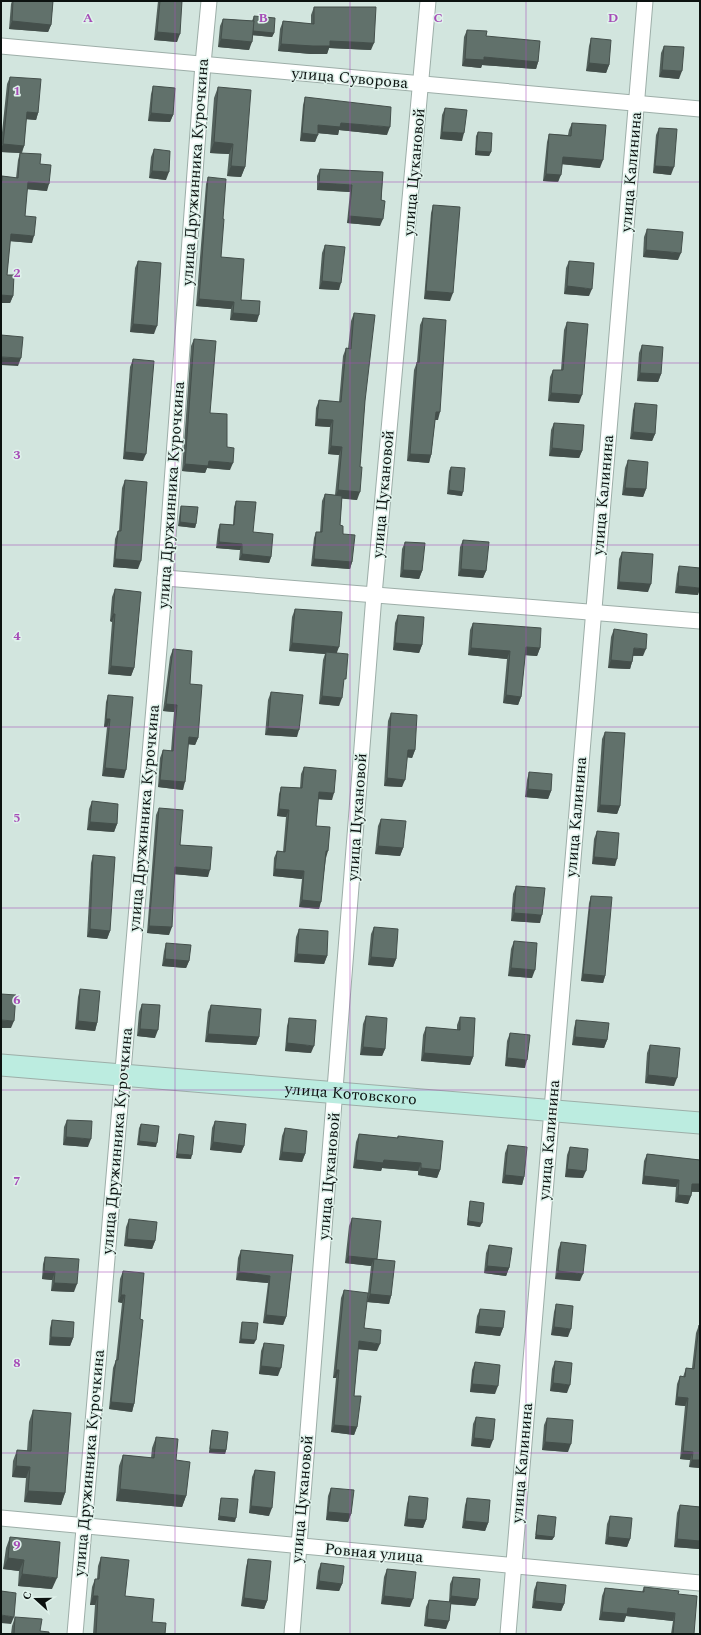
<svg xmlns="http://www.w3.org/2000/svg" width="701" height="1635" viewBox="0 0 701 1635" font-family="Spectral,serif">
<rect width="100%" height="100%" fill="#d2e5de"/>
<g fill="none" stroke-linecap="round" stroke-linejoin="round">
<defs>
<g id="street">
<path d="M1,46L700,109"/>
<path d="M165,578L700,621"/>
<path d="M1,1518L700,1583"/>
<path d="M75,1634L165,578L203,64L209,1"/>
<path d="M292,1634L374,595L428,1"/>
<path d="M508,1634L645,1"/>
</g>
<g id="secondary">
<path id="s1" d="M1,1065L700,1123"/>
</g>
</defs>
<use href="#street" stroke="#9daea8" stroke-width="17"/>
<use href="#secondary" stroke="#9daea8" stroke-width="23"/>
<use href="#street" stroke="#fff" stroke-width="15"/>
<use href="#secondary" stroke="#bcece0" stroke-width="21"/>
</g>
<g fill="#53615c">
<path d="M12,1H53L51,25L48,32L9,29L11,4Z"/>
<path d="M158,1H182L177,42L154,40Z"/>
<path d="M314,7L371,50L329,48L327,54H311L278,51L280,29L283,21L311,24V15Z"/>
<path d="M254,16L274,33L272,37L252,35L249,50L218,47L220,26L223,19L252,21Z"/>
<path d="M467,30L486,36L538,62L536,69L482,65L481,68L462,66L464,37Z"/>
<path d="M591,38L609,65L606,73L586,71L589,46Z"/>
<path d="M664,46L679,79L659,77L661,53Z"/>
<path d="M10,77L38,113L36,120L26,119L24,146L22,153L40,164L47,191L27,189L25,216L32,243L10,241L7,275L13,296L10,303H1V180L2,176L16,178L18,160L20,153L1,152V142L7,84Z"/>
<path d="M153,86L173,115L170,122L148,121L151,94Z"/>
<path d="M218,87L245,167L241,177L227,176L229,154L210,153L214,98Z"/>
<path d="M305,97L387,135L339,130L338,135L318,133L315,142L300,141L303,105Z"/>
<path d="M445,108L462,141L440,139L442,115Z"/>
<path d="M572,123L600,168L562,164L558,182L543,181L547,142L549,134L568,135L569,130Z"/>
<path d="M659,128L671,175L653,173L656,135Z"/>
<path d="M478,132L491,152L489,156L475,155L476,136Z"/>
<path d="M154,149L166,180L149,178L151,157Z"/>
<path d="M320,169L383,172L380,226L347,223L350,192L317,190V176Z"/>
<path d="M208,177L223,219L221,257L241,300L257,322L230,320L231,309L196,306L206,184Z"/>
<path d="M433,205L450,301L424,299L431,213Z"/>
<path d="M647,229L678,260L643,257L644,237Z"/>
<path d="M325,245L339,290L319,289L322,253Z"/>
<path d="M138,261L154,334L130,332L135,268Z"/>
<path d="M569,261L589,296L564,294L566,268Z"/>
<path d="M354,313L365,401L357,500L342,498L340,525L352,562L350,569L311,566L314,538L316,532H320L322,501L325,494L335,495L339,455L328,454L330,427L315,426L316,408L319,400L339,402L343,356L346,348L348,349L351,321Z"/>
<path d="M423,318L438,420H435L431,455L429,463L407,461L414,370L417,362L420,325Z"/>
<path d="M567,322L579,403L548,401L550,377L553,370H561L564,330Z"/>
<path d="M194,339L210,413L227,447L230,470L207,468L205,473L182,471L191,346Z"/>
<path d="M642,345L661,374L658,382L637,381L639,353Z"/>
<path d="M133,359L143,461L123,459L130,367Z"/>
<path d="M635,403L655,434L652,441L630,439L633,410Z"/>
<path d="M554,423L582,451L579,458L549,456L551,430Z"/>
<path d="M628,460L646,489L643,497L622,495L625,468Z"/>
<path d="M451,467L462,496L447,494L449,471Z"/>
<path d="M125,480L138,569L113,567L115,539L118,531H119L122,488Z"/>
<path d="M236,501L253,532L271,557L269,563L239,560L240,550L216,548L218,530L220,524L233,525L234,507Z"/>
<path d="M181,506L196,524L195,528L178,526L180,510Z"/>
<path d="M463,540L486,571L483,578L458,576L460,547Z"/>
<path d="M405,542L422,571L419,579L400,577L402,549Z"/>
<path d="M622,552L648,592L617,589L619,559Z"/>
<path d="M679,566L698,595L675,593L677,574Z"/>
<path d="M115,589L134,668L131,676L108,674L112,622L110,621L112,597Z"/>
<path d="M295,609L337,653L343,685L339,706L319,704L323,660L325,654L289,651L292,617Z"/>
<path d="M398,615L422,645L419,653L393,650L395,623Z"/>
<path d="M473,623L540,648L537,656L525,655L521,697L518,705L503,703L507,659L468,655L470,630Z"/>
<path d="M614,629L643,656H633L632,662L630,669L608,668L611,637Z"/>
<path d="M173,649L190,684L198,738L195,745L188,744L183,790L158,787L160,758L163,750L171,751L174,712L163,711L170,657Z"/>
<path d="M271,692L297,737L265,735L268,700Z"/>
<path d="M108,695L124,778L102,776L107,727H104L106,702Z"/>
<path d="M391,713L415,750L412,758L407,757L402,787L384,786L388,721Z"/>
<path d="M605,732L620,806L617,814L597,812L602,739Z"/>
<path d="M304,767L332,800L318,799L316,826L326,858L319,909L299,907L302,879L273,876L274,858L277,851L283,852L286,817L277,816L279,794L281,787L300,788L301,774Z"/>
<path d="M529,772L551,791L548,799L525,797L527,780Z"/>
<path d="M92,801L117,824L114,832L87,830L89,809Z"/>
<path d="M159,808L180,845L208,877L174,874L169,935L147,933L156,815Z"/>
<path d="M381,819L403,848L400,856L375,854L378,826Z"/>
<path d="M597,831L615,866L592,864L594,839Z"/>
<path d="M93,855L110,931L107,939L87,937L91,863Z"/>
<path d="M516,886L540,923L511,921L513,894Z"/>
<path d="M591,896L605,976L603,983L581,981L589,903Z"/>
<path d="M374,927L396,959L393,967L368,965L371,934Z"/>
<path d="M299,929L327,956L324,964L294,962L296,937Z"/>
<path d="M514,941L532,978L508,976L511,949Z"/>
<path d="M166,943L189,961L186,968L162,966L164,951Z"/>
<path d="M80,989L97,1023L95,1031L75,1029L78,997Z"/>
<path d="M142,1004L155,1038L137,1036L139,1012Z"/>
<path d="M211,1005L259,1037L256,1045L205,1042L208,1012Z"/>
<path d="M366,1016L385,1049L382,1056L360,1055L363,1024Z"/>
<path d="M460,1017L473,1057L470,1065L421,1061L423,1035L426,1027L457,1030V1025Z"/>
<path d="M289,1018L311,1053L285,1051L287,1026Z"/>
<path d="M576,1020L607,1040L604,1048L572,1045L574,1028Z"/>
<path d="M510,1033L525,1068L505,1066L507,1041Z"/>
<path d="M650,1045L674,1086L645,1083L647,1053Z"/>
<path d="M67,1120L88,1147L63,1145L64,1127Z"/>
<path d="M215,1121L244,1146L241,1153L210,1150L212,1128Z"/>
<path d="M141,1124L156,1147L137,1145L139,1128Z"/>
<path d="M285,1128L305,1154L302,1162L279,1160L282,1136Z"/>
<path d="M179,1134L191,1159L176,1158L178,1138Z"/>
<path d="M359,1134L397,1138L398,1136L440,1170L437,1178L418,1175V1171L382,1168L381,1171L353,1168L356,1142Z"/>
<path d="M508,1145L524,1177L522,1185L502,1183L505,1153Z"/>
<path d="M570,1147L583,1178L565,1177L567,1155Z"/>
<path d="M647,1154L700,1160V1192H692L688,1204L675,1202L676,1187L642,1184L644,1161Z"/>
<path d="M470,1201L480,1227L467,1225L469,1205Z"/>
<path d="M352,1218L377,1259L391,1296L389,1304L367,1302L371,1266L345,1263L349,1226Z"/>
<path d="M129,1219L155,1241L152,1249L124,1246L126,1227Z"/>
<path d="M561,1242L580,1281L555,1279L558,1250Z"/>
<path d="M489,1245L509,1268L506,1276L484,1273L486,1253Z"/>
<path d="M241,1250L293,1255L286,1317L283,1325L263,1323L268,1283L236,1280L238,1258Z"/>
<path d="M45,1257L74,1292L51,1291L52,1280L42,1279L43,1264Z"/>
<path d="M700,1260V1276H699Z"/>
<path d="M123,1271L140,1319L134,1404L132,1412L109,1409L113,1368L116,1360L122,1303L118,1302L120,1279Z"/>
<path d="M344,1290L377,1351L358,1349L354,1396L357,1427L354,1435L331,1432L336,1378H333L341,1298Z"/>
<path d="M556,1304L568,1337L551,1335L554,1312Z"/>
<path d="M480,1309L503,1328L500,1336L475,1333L477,1316Z"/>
<path d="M52,1320L73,1338L70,1346L49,1345L50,1328Z"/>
<path d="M242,1322L254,1344L239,1343L241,1326Z"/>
<path d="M699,1325H700V1468L689,1467L690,1460L680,1459L685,1406L675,1405L677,1384L680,1376L683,1377L686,1368H692L696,1333Z"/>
<path d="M264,1343L278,1376L259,1374L261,1351Z"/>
<path d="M555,1361L567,1393L550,1391L552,1369Z"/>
<path d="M475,1362L495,1394L470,1392L472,1370Z"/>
<path d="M33,1410L65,1493L61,1505L24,1502L26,1478L12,1477L13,1461L17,1450L27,1451L29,1422Z"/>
<path d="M476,1417L490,1448L471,1446L473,1424Z"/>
<path d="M547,1418L568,1452L542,1450L544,1425Z"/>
<path d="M212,1430L226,1450L225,1454L209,1453L211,1434Z"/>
<path d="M156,1437L176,1460L186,1496L182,1507L116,1501L119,1466L123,1455L151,1458L152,1448Z"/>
<path d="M255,1470L269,1516L249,1513L252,1477Z"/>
<path d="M331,1488L351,1514L348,1522L326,1520L328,1496Z"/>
<path d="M409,1496L426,1520L423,1528L404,1526L407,1504Z"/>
<path d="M221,1498L235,1522L218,1520L220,1502Z"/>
<path d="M467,1498L488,1523L485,1531L462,1528L465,1505Z"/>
<path d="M680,1505L700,1507V1545L699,1549L674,1547L677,1513Z"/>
<path d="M538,1515L554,1537L552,1540L535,1539L537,1519Z"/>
<path d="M610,1516L630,1539L627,1547L605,1544L607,1524Z"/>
<path d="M10,1537L52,1589L18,1586L19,1571L3,1569L6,1548Z"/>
<path d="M101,1557L125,1596L152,1622L165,1634H93L95,1605H90L92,1587L95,1579H97L98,1566Z"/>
<path d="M248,1559L267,1601L264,1609L241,1606L246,1567Z"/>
<path d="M321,1563L342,1584L339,1591L316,1589L318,1571Z"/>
<path d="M387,1569L410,1607L381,1604L384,1577Z"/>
<path d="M453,1577L478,1599L475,1606L451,1604L446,1629L424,1626L426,1607L429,1600L449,1602L450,1584Z"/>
<path d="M537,1582L564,1604L561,1611L532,1608L534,1590Z"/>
<path d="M644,1587L678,1594L694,1634H671L673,1621L626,1616L624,1622L599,1620L602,1596L605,1588L642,1592Z"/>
<path d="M15,1617L40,1631L49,1634H11L12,1626Z"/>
</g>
<g fill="#444f4b">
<path d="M12,21L51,25L48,32L9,29Z"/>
<path d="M253,31L274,33L272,37L251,35Z"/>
<path d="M157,32L180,34L177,42L154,40Z"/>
<path d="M221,39L252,42L249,50L218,47Z"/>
<path d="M330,41L374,43L371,50L329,48L327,54H311L278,51L281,44Z"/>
<path d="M484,57L538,62L536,69L482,65L481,68L462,66L465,59Z"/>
<path d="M589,63L609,65L606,73L586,71Z"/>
<path d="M662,70L682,71L679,79L659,77Z"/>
<path d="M27,112L38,113L36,120L24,119Z"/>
<path d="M151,113L173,115L170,122L148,121Z"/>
<path d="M341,123L390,127L387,135L339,130L338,135L316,133L318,125Z"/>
<path d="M442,132L464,133L462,141L440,139Z"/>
<path d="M302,133L318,135L315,142L300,141Z"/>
<path d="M214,142L233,144L229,154L210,153Z"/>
<path d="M3,144L24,146L21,153L1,152V149Z"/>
<path d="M476,151L491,152L489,156L475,155Z"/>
<path d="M563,157L603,160L600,168L560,164Z"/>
<path d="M231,166L245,167L241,177L227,176Z"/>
<path d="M655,166L674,167L671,175L653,173Z"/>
<path d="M152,171L169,172L166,180L149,178Z"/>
<path d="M546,174L561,175L558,182L543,181Z"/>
<path d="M28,182L49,184L47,191L25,189Z"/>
<path d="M319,183L352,185L350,192L317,190Z"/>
<path d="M349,216L383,219L380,226L347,223Z"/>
<path d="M11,234L34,236L32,243L8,241Z"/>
<path d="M646,250L681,253L678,260L643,257Z"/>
<path d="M322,281L341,283L339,290L319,289Z"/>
<path d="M567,286L592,289L589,296L564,294Z"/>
<path d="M426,291L453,293L450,301L424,299Z"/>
<path d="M1,295L13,296L10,303H1Z"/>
<path d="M199,299L234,302L231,309L196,306Z"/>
<path d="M233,313L259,315L257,322L230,320Z"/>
<path d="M133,324L157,326L154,334L130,332Z"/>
<path d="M1,357L21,358L18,366L1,365Z"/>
<path d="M640,373L661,374L658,382L637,381Z"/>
<path d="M551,393L582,395L579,403L548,401Z"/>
<path d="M436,412H440L438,420H433Z"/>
<path d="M317,419L333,420L330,427L315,426Z"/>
<path d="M633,432L655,434L652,441L630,439Z"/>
<path d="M331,446L342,447L339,455L328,454Z"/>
<path d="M552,448L582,451L579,458L549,456Z"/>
<path d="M125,452L146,454L143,461L123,459Z"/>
<path d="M410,454L431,455L429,463L407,461Z"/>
<path d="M209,461L233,463L230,470L207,468L205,473L182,471L185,464Z"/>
<path d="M625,488L646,489L643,497L622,495Z"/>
<path d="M338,490L360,492L357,500L335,498Z"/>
<path d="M449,490L463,492L462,496L447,494Z"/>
<path d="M180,522L196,524L195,528L178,526Z"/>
<path d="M219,542L242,544L240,550L216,548Z"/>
<path d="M242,554L271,557L269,563L239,560Z"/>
<path d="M115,559L141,561L138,569L113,567Z"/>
<path d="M314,559L352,562L350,569L311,566Z"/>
<path d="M461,569L486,571L483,578L458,576Z"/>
<path d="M403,570L422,571L419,579L400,577Z"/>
<path d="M619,582L651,584L648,592L617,589Z"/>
<path d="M678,586L700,588V589L698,595L675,593Z"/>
<path d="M113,614H115L112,622L110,621Z"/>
<path d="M292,643L339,647L336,655L326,652L325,654L289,651Z"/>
<path d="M395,643L422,645L419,653L393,650Z"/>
<path d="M526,647L540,648L537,656L523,655Z"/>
<path d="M471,648L510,651L507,659L468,655Z"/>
<path d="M634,648L646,649L643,656L631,655Z"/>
<path d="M611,660L632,662L630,669L608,668Z"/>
<path d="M111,666L134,668L131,676L108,674Z"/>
<path d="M506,695L521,697L518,705L503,703Z"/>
<path d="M322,696L342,698L339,706L319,704Z"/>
<path d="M166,704L177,705L174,712L163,711Z"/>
<path d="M106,719H110L107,727H104Z"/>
<path d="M268,728L299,730L297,737L265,735Z"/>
<path d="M189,737L198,738L195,745L186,744Z"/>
<path d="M408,750H415L412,758L405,757Z"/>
<path d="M105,768L126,770L124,778L102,776Z"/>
<path d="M387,778L405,780L402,787L384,786Z"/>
<path d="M160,780L185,782L183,790L158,787Z"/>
<path d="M528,789L551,791L548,799L525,797Z"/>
<path d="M319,792L334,793L332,800L316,799Z"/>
<path d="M600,805L620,806L617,814L597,812Z"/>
<path d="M279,809L289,810L286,817L277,816Z"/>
<path d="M90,822L117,824L114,832L87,830Z"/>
<path d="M378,846L403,848L400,856L375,854Z"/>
<path d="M326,851H328L326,858H323Z"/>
<path d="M594,857L617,859L615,866L592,864Z"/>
<path d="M175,867L210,870L208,877L172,874Z"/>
<path d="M275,869L304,871L302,879L273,876Z"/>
<path d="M302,900L321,902L319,909L299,907Z"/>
<path d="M514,913L542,915L540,923L511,921Z"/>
<path d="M149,926L172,927L169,935L147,933Z"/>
<path d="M90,929L110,931L107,939L87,937Z"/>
<path d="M297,954L327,956L324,964L294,962Z"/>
<path d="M371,957L396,959L393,967L368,965Z"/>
<path d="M165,959L189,961L186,968L162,966Z"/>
<path d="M511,968L535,970L532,978L508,976Z"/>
<path d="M583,974L605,976L603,983L581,981Z"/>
<path d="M1,1020L14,1021L11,1028H1Z"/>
<path d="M78,1021L97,1023L95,1031L75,1029Z"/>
<path d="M140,1029L158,1030L155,1038L137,1036Z"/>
<path d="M208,1034L259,1037L256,1045L205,1042Z"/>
<path d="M575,1037L607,1040L604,1048L572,1045Z"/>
<path d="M287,1043L314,1046L311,1053L285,1051Z"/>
<path d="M363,1047L385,1049L382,1056L360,1055Z"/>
<path d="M424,1053L473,1057L470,1065L421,1061Z"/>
<path d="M507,1058L527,1060L525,1068L505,1066Z"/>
<path d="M648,1075L677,1078L674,1086L645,1083Z"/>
<path d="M66,1137L91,1139L88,1147L63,1145Z"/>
<path d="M139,1141L157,1143L156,1147L137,1145Z"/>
<path d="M213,1142L244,1146L241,1153L210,1150Z"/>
<path d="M282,1152L305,1154L302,1162L279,1160Z"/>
<path d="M177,1154L192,1155L191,1159L176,1158Z"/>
<path d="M356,1160H384L421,1163L418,1171L382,1168L381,1171L353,1168Z"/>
<path d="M421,1168L440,1170L437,1178L418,1175Z"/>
<path d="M567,1169L586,1171L583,1178L565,1177Z"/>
<path d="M505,1175L524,1177L522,1185L502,1183Z"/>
<path d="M644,1176L679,1180L676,1187L642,1184Z"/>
<path d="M692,1184H700V1192L690,1191Z"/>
<path d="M678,1195L691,1196L688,1204L675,1202Z"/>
<path d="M468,1221L482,1223L480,1227L467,1225Z"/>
<path d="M127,1239L155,1241L152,1249L124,1246Z"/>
<path d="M348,1256L374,1259L371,1266L345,1263Z"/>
<path d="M487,1266L509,1268L506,1276L484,1273Z"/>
<path d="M44,1271L55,1272L52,1280L42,1279Z"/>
<path d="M558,1271L583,1274L580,1281L555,1279Z"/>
<path d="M239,1272L270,1276L268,1283L236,1280Z"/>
<path d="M54,1283L77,1284L74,1292L51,1291Z"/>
<path d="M370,1294L391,1296L389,1304L367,1302Z"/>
<path d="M121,1295H125L122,1303L118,1302Z"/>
<path d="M266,1315L286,1317L283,1325L263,1323Z"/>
<path d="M478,1326L503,1328L500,1336L475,1333Z"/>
<path d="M554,1327L571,1329L568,1337L551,1335Z"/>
<path d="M51,1337L73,1338L70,1346L49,1345Z"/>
<path d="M241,1339L256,1340L254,1344L239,1343Z"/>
<path d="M359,1341L380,1344L377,1351L356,1349Z"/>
<path d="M261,1366L281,1368L278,1376L259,1374Z"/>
<path d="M336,1370H339L336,1378H333Z"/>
<path d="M553,1383L570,1385L567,1393L550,1391Z"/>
<path d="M472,1384L498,1386L495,1394L470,1392Z"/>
<path d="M677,1397L688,1398L685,1406L675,1405Z"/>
<path d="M111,1402L134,1404L132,1412L109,1409Z"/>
<path d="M334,1425L357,1427L354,1435L331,1432Z"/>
<path d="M474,1438L493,1440L490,1448L471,1446Z"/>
<path d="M545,1442L571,1444L568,1452L542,1450Z"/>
<path d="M210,1449L226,1450L225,1454L209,1453Z"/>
<path d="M683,1451L693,1452L690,1460L680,1459Z"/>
<path d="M692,1460H700V1468L689,1467Z"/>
<path d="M16,1466L30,1467L26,1478L12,1477Z"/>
<path d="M120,1489L186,1496L182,1507L116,1501Z"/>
<path d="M28,1491L65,1493L61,1505L24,1502Z"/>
<path d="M251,1506L272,1508L269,1516L249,1513Z"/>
<path d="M328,1512L351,1514L348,1522L326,1520Z"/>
<path d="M219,1516L236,1518L235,1522L218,1520Z"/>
<path d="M407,1519L426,1520L423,1528L404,1526Z"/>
<path d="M465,1521L488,1523L485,1531L462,1528Z"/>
<path d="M536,1535L554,1537L552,1540L535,1539Z"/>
<path d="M608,1537L630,1539L627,1547L605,1544Z"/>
<path d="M677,1539L700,1541V1545L699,1549L674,1547Z"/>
<path d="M8,1558L24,1560L19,1571L3,1569Z"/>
<path d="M22,1574L57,1578L52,1589L18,1586Z"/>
<path d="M319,1581L342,1584L339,1591L316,1589Z"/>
<path d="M93,1596H98L95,1605H90Z"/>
<path d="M384,1596L413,1599L410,1607L381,1604Z"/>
<path d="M451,1596L478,1599L475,1606L448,1604Z"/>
<path d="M244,1598L267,1601L264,1609L241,1606Z"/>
<path d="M535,1601L564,1604L561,1611L532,1608Z"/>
<path d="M628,1608L675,1613L673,1621L626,1616L624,1622L599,1620L602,1612Z"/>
<path d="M1,1615L14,1617L11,1624L1,1623Z"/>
<path d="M427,1619L449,1621L446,1629L424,1626Z"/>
</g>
<g fill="#61716b" stroke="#444f4b">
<path d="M13,1H53L51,25L12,21Z"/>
<path d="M160,1H182L180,34L157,32Z"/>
<path d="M314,7H376L374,43L330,41V46H313L281,44L283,21L314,24Z"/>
<path d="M254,16L275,18L274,33L253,31Z"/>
<path d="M223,19L254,21L252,42L221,39Z"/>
<path d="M467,30L487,31L486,36L540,41L538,62L484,57V60L465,59Z"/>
<path d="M591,38L611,40L609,65L589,63Z"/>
<path d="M664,46L684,47L682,71L662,70Z"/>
<path d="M10,77L41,79L38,113L27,112L24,146L3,144Z"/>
<path d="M153,86L175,88L173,115L151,113Z"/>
<path d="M218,87L251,90L245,167L231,166L233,144L214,142Z"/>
<path d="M305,97L391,107L390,127L341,123L340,127L318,125V135L302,133Z"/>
<path d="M445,108L467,110L464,133L442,132Z"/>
<path d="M572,123L606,125L603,160L563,157L561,175L546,174L549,134L571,136Z"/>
<path d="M659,128L677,129L674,167L655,166Z"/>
<path d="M478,132L492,133L491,152L476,151Z"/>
<path d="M154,149L170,151L169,172L152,171Z"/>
<path d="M20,153L41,154L40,164L51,165L49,184L28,182L25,216L36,217L34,236L11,234L7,275H14L13,296L1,295V191L2,176L18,178Z"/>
<path d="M320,169L383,172L381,200L385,201L383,219L349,216L352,185L319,183Z"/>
<path d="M208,177L226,179L223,219H224L221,257L244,259L241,300L260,301L259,315L233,313L234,302L199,299Z"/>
<path d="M433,205L460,207L453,293L426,291Z"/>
<path d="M647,229L683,232L681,253L646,250Z"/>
<path d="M325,245L345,247L341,283L322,281Z"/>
<path d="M138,261L161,263L157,326L133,324Z"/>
<path d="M569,261L594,263L592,289L567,286Z"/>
<path d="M354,313L375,315L365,401L360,467H362L360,492L338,490L342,447L331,446L333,420L317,419L319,400L341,402L346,348L351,349Z"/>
<path d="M423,318L446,320L440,412H436L431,455L410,454L417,362L419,363Z"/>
<path d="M567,322L588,324L582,395L551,393L553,370H563Z"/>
<path d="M1,335L23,337L21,358L1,357Z"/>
<path d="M194,339L216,341L210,413L227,414V447L234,448L233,463L209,461L208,466L185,464Z"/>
<path d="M642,345L663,347L661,374L640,373Z"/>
<path d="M133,359L154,361L146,454L125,452Z"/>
<path d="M635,403L657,405L655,434L633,432Z"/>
<path d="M554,423L584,425L582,451L552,448Z"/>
<path d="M628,460L648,462L646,489L625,488Z"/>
<path d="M451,467L465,468L463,492L449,490Z"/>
<path d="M125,480L147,482L141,561L115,559L118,531H121Z"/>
<path d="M325,494L342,496L340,525L343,526V534L355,535L352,562L314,559L316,532H322Z"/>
<path d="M236,501L256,502L253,532L273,534L271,557L242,554V544L219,542L220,524L234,525Z"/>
<path d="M181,506L198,507L196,524L180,522Z"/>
<path d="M463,540L489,542L486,571L461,569Z"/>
<path d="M405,542L425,543L422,571L403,570Z"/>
<path d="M622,552L653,554L651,584L619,582Z"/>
<path d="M679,566L700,568V588L678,586Z"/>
<path d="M115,589L141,592L134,668L111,666L115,614H113Z"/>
<path d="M295,609L342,612L339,647L292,643Z"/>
<path d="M398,615L424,617L422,645L395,643Z"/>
<path d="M473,623L541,628L540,648L526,647L521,697L506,695L510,651L471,648Z"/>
<path d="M614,629L647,634L646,649L634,648L632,662L611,660Z"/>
<path d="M173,649L192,651L190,684L202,685L198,738L189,737L185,782L160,780L163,750L173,751L177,705L166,704Z"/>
<path d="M326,652L348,654L346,679H344L342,698L322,696Z"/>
<path d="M271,692L303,695L299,730L268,728Z"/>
<path d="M108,695L133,697L126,770L105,768L110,719H106Z"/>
<path d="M391,713L417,715L415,750H408L405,780L387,778Z"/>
<path d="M605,732L625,733L620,806L600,805Z"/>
<path d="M304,767L336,770L334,793L319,792L316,826L330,827L328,851H326L321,902L302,900L304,871L275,869L277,851L285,852L289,810L279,809L281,787L302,788Z"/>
<path d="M529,772L552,774L551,791L528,789Z"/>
<path d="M92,801L118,804L117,824L90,822Z"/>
<path d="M159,808L183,810L180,845L212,847L210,870L175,867L172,927L149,926Z"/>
<path d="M381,819L406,821L403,848L378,846Z"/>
<path d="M597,831L619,833L617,859L594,857Z"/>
<path d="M93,855L115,857L110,931L90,929Z"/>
<path d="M516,886L545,888L542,915L514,913Z"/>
<path d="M591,896L612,897L605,976L583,974Z"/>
<path d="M374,927L398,929L396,959L371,957Z"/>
<path d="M299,929L328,931L327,956L297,954Z"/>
<path d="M514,941L537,943L535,970L511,968Z"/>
<path d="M166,943L191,945L189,961L165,959Z"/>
<path d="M80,989L100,991L97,1023L78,1021Z"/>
<path d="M1,994L16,995L14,1021L1,1020Z"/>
<path d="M142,1004L160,1005L158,1030L140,1029Z"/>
<path d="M211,1005L261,1009L259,1037L208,1034Z"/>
<path d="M366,1016L387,1018L385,1049L363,1047Z"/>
<path d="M460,1017L475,1018L473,1057L424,1053L426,1027L460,1030Z"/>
<path d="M289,1018L316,1020L314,1046L287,1043Z"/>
<path d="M576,1020L609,1023L607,1040L575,1037Z"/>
<path d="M510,1033L530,1035L527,1060L507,1058Z"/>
<path d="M650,1045L680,1048L677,1078L648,1075Z"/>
<path d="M67,1120L92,1121L91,1139L66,1137Z"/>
<path d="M215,1121L246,1124L244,1146L213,1142Z"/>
<path d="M141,1124L159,1126L157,1143L139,1141Z"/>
<path d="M285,1128L307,1131L305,1154L282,1152Z"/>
<path d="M179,1134L194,1136L192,1155L177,1154Z"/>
<path d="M359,1134L398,1138V1136L443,1141L440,1170L421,1168V1163L384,1160L383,1163L356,1160Z"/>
<path d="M508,1145L527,1147L524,1177L505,1175Z"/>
<path d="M570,1147L588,1149L586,1171L567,1169Z"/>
<path d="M647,1154L700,1160V1184H692L691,1196L678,1195L679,1180L644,1176Z"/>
<path d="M470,1201L484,1203L482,1223L468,1221Z"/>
<path d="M352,1218L381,1221L377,1259L348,1256Z"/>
<path d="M129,1219L157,1222L155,1241L127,1239Z"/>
<path d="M561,1242L586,1245L583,1274L558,1271Z"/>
<path d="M489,1245L512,1248L509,1268L487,1266Z"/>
<path d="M241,1250L293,1255L286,1317L266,1315L270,1276L239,1272Z"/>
<path d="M45,1257L79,1259L77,1284L54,1283L55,1272L44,1271Z"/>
<path d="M374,1259L395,1261L391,1296L370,1294Z"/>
<path d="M123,1271L144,1273L140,1319L143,1320L134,1404L111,1402L116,1360H118L125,1295H121Z"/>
<path d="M344,1290L368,1293L364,1328L381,1330L380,1344L359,1341L354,1396H361L357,1427L334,1425L339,1370H336Z"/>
<path d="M556,1304L573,1306L571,1329L554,1327Z"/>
<path d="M480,1309L505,1311L503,1328L478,1326Z"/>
<path d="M52,1320L74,1322L73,1338L51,1337Z"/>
<path d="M242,1322L258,1323L256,1340L241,1339Z"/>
<path d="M699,1325H700V1460H692L693,1452L683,1451L688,1398L677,1397L680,1376L685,1377L686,1368L694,1369Z"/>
<path d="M264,1343L284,1345L281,1368L261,1366Z"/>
<path d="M555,1361L572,1363L570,1385L553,1383Z"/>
<path d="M475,1362L500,1365L498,1386L472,1384Z"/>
<path d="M33,1410L71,1413L65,1493L28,1491L30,1467L16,1466L17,1450L31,1451Z"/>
<path d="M476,1417L495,1419L493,1440L474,1438Z"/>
<path d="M547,1418L573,1420L571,1444L545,1442Z"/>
<path d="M212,1430L228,1432L226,1450L210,1449Z"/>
<path d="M156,1437L178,1439L176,1460L190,1462L186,1496L120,1489L123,1455L154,1458Z"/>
<path d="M255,1470L275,1472L272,1508L251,1506Z"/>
<path d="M331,1488L354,1490L351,1514L328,1512Z"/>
<path d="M409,1496L428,1498L426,1520L407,1519Z"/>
<path d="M221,1498L238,1499L236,1518L219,1516Z"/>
<path d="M467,1498L490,1500L488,1523L465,1521Z"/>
<path d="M680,1505L700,1507V1541L677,1539Z"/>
<path d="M538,1515L556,1517L554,1537L536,1535Z"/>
<path d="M610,1516L632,1518L630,1539L608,1537Z"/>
<path d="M10,1537L60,1542L57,1578L22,1574L24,1560L8,1558Z"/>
<path d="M101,1557L129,1560L125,1596L154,1599L152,1622L166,1623L165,1634H96L98,1596H93L95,1579H99Z"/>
<path d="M248,1559L271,1561L267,1601L244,1598Z"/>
<path d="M321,1563L344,1566L342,1584L319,1581Z"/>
<path d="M387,1569L416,1572L413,1599L384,1596Z"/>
<path d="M453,1577L480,1579L478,1599L451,1596Z"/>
<path d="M537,1582L566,1585L564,1604L535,1601Z"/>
<path d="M644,1587L679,1591L678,1594L697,1596L694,1634H673L675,1613L628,1608L627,1614L602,1612L605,1588L644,1592Z"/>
<path d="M1,1591L16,1593L14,1617L1,1615Z"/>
<path d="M429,1600L451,1602L449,1621L427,1619Z"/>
<path d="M15,1617L42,1619L40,1631L49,1632V1634H14Z"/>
</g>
<path fill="none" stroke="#a64cb7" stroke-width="1" stroke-opacity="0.55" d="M175,1V1634M350,1V1634M526,1V1634M1,182H700M1,363H700M1,545H700M1,727H700M1,908H700M1,1090H700M1,1272H700M1,1453H700"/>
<g text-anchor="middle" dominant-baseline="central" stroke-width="3" stroke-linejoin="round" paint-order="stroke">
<g font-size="16" fill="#0c1210" stroke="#dff2eb">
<text transform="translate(350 78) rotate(5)">улица Суворова</text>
<text transform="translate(195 172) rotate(-86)">улица Дружинника Курочкина</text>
<text transform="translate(414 172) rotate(-85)">улица Цукановой</text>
<text transform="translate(631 172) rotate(-85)">улица Калинина</text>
<text transform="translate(383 494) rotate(-85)">улица Цукановой</text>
<text transform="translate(171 495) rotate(-86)">улица Дружинника Курочкина</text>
<text transform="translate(603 495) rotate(-85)">улица Калинина</text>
<text transform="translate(357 817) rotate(-86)">улица Цукановой</text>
<text transform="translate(576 817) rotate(-85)">улица Калинина</text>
<text transform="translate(144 818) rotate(-85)">улица Дружинника Курочкина</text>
<text stroke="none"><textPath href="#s1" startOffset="351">улица Котовского</textPath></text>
<text transform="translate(549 1140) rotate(-85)">улица Калинина</text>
<text transform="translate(117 1141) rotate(-85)">улица Дружинника Курочкина</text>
<text transform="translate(329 1176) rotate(-85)">улица Цукановой</text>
<text transform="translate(89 1463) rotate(-85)">улица Дружинника Курочкина</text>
<text transform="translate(522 1463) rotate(-85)">улица Калинина</text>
<text transform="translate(302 1499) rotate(-85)">улица Цукановой</text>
<text transform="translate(374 1553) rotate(5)">Ровная улица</text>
</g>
</g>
<g font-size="13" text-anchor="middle" font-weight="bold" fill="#a64cb7" stroke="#dff2eb" stroke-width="3" stroke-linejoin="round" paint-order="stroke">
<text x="88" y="22">A</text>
<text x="263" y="22">B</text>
<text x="438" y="22">C</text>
<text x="613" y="22">D</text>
<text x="17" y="95">1</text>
<text x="17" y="277">2</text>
<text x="17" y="459">3</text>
<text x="17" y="640">4</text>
<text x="17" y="822">5</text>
<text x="17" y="1004">6</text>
<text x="17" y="1185">7</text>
<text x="17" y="1367">8</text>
<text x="17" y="1549">9</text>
</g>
<rect width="701" height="1635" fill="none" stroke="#0c1210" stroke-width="4"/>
<g transform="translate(36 1599) rotate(291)" stroke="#dff2eb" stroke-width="3" paint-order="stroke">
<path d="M0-3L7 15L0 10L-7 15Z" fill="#0c1210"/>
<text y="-6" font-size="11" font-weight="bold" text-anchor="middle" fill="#0c1210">С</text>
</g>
</svg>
